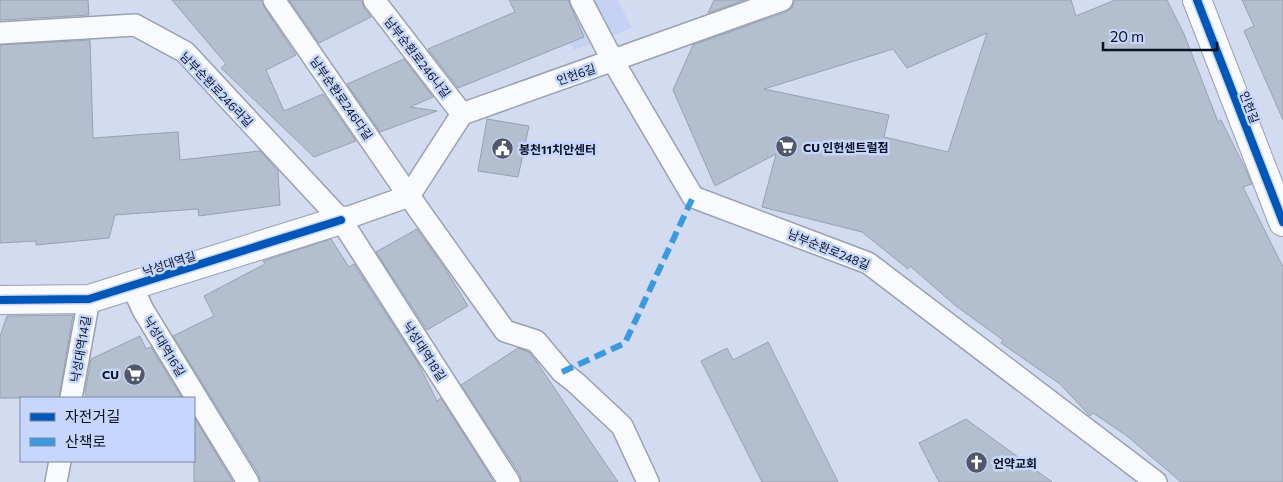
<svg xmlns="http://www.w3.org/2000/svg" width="1283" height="482" viewBox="0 0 1283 482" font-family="Commissioner,'Noto Sans KR',sans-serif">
<rect width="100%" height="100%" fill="#d3dbf0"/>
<path fill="#c5d2f4" d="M548,0H618L632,28L574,50Z"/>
<g fill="#b3becf" stroke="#96a1b1" fill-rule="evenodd">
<path d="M0,0H88L89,15L0,20Z"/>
<path d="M172,0H262L264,7L296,55L266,70L284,111L323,94L356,141L314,157L221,68L226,64Z"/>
<path d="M289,0H362L364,8L371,17L319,43Z"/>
<path d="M509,0H568L584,37L458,88L428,49L515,12Z"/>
<path d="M714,0H745L708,13Z"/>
<path d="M794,0H1071L1076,16L1115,0H1167L1184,34L1218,122L1221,120L1245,168L1252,184L1243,187L1283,267V482H1181L1127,436L1093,413L1090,416L1060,384L1001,343L1003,340L956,306L910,266L908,269L862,232L762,207L776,154L715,186L673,90L693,45L786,12L792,8ZM987,33L948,152L884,137L889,115L764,89L893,49L907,68Z"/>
<path d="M1242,0H1283V120L1244,31L1254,26Z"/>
<path d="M90,40L93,138L178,132L180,160L260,151L278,171L280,205L199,216L198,209L115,215L109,238L36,245V241L0,243V45Z"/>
<path d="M404,59L433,97L410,107L437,111L380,132L347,84Z"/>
<path d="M487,119L529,126L518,177L478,171Z"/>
<path d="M417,229L446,270L468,306L427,330L376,252Z"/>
<path d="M331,239L349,267L354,264L418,363L437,401L441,398L494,482H260L259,475L173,336L214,316L204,296L265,264L263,261Z"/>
<path d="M73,315L59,398H0V336L7,316Z"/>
<path d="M140,336L146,349L151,347L182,398H87L85,393L91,359Z"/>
<path d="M768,342L838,482H762L701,361L727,348L733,360Z"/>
<path d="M518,348L529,352L536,361L618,482H521L520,475L461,385Z"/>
<path d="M194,417L233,482H194Z"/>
<path d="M966,419L1052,482H939L919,443Z"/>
</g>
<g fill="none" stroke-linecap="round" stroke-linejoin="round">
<defs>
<g id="service">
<path d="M274,0L409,196L505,331L536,341L562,372L575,382L622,426L648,482"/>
<path d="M374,0L462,114"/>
<path d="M581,0L613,61L693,197L868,263L1156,482"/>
<path d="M0,33L135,25L185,52L341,220L509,482"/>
<path d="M341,220L409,196L462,114L782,0"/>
<path d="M132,286L143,310L248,482"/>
<path d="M71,398L89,299"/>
<path d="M56,482L60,461"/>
</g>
<g id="minor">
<path d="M1197,0L1283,222"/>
<path d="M0,300L89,299L341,220"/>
</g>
</defs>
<use href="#service" stroke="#99a0b1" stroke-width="24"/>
<use href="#minor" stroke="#99a0b1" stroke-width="30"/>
<use href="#service" stroke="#f8fafd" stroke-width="21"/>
<use href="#minor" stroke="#f8fafd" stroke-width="28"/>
<path stroke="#3a9ae0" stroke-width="6" stroke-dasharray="12 6" stroke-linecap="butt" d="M562,372L625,343L693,197"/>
<defs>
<g id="cycleway">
<path d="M1197,0L1283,222"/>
<path d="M0,300L89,299L341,220"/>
</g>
</defs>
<use href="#cycleway" stroke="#c6d6fd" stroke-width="11"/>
<use href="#cycleway" stroke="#0057b8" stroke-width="8"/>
</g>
<defs>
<symbol id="supermarket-disc" viewBox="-11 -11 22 22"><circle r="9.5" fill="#515869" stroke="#c6d6fd"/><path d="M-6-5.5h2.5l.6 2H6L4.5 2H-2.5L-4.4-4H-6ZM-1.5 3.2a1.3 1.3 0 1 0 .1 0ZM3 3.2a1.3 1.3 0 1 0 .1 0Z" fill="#fff"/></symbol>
<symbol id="civic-disc" viewBox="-11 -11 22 22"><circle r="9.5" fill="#515869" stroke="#c6d6fd"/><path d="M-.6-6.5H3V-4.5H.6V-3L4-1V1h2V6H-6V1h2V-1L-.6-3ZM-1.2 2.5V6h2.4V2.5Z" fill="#fff"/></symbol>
<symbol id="church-disc" viewBox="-11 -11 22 22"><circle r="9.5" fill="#515869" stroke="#c6d6fd"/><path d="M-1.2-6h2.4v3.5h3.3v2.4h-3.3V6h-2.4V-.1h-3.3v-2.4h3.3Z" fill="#fff"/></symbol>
</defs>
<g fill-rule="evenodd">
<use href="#supermarket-disc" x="774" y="134" width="25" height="25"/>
<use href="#civic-disc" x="490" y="136" width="25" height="25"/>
<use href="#supermarket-disc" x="122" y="362" width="25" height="25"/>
<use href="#church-disc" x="964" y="450" width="25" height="25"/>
</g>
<g text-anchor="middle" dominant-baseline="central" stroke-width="5" stroke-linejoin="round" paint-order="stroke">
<g font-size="12" fill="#0b1121" stroke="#c6d6fd">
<text transform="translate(418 57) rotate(52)">남부순환로246나길</text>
<text transform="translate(576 74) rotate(-19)">인헌6길</text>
<text transform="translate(217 89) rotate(46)">남부순환로246라길</text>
<text transform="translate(342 98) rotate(55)">남부순환로246다길</text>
<text transform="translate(1250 107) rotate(69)">인헌길</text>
<text transform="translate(829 249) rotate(22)">남부순환로248길</text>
<text transform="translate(169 263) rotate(-18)">낙성대역길</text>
<text transform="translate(165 346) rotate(59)">낙성대역16길</text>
<text transform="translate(80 349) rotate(-80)">낙성대역14길</text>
<text transform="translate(425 351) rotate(57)">낙성대역18길</text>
</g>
<g font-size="12" font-weight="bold" fill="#0b1121" stroke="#c6d6fd" text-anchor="start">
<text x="803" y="147">CU 인헌센트럴점</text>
<text x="519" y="149">봉천11치안센터</text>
<text x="119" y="374" text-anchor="end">CU</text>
<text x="993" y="463">언약교회</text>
</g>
</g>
<rect x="20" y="397" width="175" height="65" fill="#c6d6fd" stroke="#7b87a5"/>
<rect x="30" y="413" width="25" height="8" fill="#0057b8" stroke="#7b87a5"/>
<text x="65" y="422" font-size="15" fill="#0b1121">자전거길</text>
<rect x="30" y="438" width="25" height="8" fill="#3a9ae0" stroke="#7b87a5"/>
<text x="65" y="447" font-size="15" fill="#0b1121">산책로</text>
<path d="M1103 42v8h114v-8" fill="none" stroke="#0b1121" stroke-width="2.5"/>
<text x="1110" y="42" font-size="15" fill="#0b1121" stroke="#c6d6fd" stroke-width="4" paint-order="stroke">20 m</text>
</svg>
